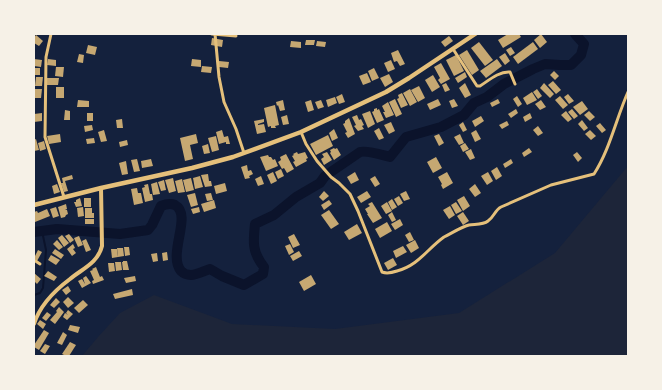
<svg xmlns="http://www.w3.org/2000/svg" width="662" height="390" viewBox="0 0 662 390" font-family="'Fira Sans',sans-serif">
<rect width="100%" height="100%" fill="#14213d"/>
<path fill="#1d2539" d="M628,166V356H82L98,337L120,313L154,295L232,324L335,329L459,313L555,253Z"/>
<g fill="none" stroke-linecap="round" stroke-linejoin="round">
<path stroke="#0b132b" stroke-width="2" d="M34,295L40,293L43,288L46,250L42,231"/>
<path stroke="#0b132b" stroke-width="10" d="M34,232L57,229L120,234L148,230L152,225L161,206C166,204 170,203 175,205C193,215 167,254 181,271C184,274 187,275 191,275C197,275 204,271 210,269L222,276L244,285L263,274L264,267C252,252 253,242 255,224L274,215L296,197L320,183L325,176L360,152C367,150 382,155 390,157L406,137L441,127L464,115L474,103L487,97L504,84L533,69L545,64L560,65H571L581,55L584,44L575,34"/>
</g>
<g fill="#c6a872">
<path d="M508,34H519L521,37L503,48L498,40Z"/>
<path d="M541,34L547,42L540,48L534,40Z"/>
<path d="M36,35L43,41L39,46L34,43V38Z"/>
<path d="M449,36L453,41L445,47L441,42Z"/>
<path d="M212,38L223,40L222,47L211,45Z"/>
<path d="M306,40H315L314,45H305Z"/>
<path d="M291,41L301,42V48L290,47Z"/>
<path d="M317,41L326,42L325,47L316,46Z"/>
<path d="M479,42L493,60L485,66L471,48Z"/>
<path d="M533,42L538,49L518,64L513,57Z"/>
<path d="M88,45L97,47L95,55L86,53Z"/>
<path d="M511,47L515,53L510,56L506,50Z"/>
<path d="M398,50L405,64L400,66L397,61L394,62L391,53Z"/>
<path d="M467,50L479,70L472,75L459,55Z"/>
<path d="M505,53L510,61L505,65L499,57Z"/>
<path d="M79,54L84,55L83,63L77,62Z"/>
<path d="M456,55L464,71L454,76L446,60Z"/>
<path d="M34,59L42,60L41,67L34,66Z"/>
<path d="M48,59L56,60V66L47,65Z"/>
<path d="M192,59L201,60V67L191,66Z"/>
<path d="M497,59L502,66L486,78L480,71Z"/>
<path d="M391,60L395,69L388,72L384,63Z"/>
<path d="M219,61L229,62L228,68L219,67Z"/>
<path d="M441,63L450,79L441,84L438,80L440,78L434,67Z"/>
<path d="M202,66L212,67L211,73L201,72Z"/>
<path d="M56,67H64L63,77L55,76Z"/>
<rect x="34" y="68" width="6" height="7"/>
<path d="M374,68L379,78L372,81L368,71Z"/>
<path d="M554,71L559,76L555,80L550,75Z"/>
<path d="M465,72L467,77L458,83L455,78Z"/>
<path d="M367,73L371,82L363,85L359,76Z"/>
<path d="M389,74L393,82L385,87L380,78Z"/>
<path d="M433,75L440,87L432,92L425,80Z"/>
<path d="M36,77H43L42,86H35Z"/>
<path d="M47,78H59L58,85H47Z"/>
<path d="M553,81L561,90L556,94L548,85Z"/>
<path d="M446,83L450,90L445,92L442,85Z"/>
<path d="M465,83L471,95L465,98L459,88Z"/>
<path d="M544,83L554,94L550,98L540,88Z"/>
<path d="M419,86L425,98L418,102L411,90Z"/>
<rect x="56" y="87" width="8" height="11"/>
<path d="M35,89H42L41,98H34Z"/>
<path d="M410,89L417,102L410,106L403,93Z"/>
<path d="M537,89L542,96L538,99L533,92Z"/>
<path d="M532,92L537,100L527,105L523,98Z"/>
<path d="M402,93L408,105L401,108L397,99L399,98L398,95Z"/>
<path d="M342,94L345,102L339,104L336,97Z"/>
<path d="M568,94L574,101L569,104L564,97Z"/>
<path d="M517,96L522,104L518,107L513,99Z"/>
<path d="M560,96L568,105L563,109L555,100Z"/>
<path d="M335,97L337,103L328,107L326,100Z"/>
<path d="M395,99L402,114L396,117L389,102Z"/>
<path d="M438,99L441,105L430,110L427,104Z"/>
<path d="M454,99L458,106L452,108L449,101Z"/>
<path d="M498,99L500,103L492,107L490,103Z"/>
<path d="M78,100L89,101V107H77Z"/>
<path d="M283,100L285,110L280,111L278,105L277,106L276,102Z"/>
<path d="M311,100L314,110L308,112L305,102Z"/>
<path d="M321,100L324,107L318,109L315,102Z"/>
<path d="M541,100L546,107L540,110L535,104Z"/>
<path d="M582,101L588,109L580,115L573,107Z"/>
<path d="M388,102L394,115L386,118L383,112H385L382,106Z"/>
<path d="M275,105L279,125L275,126L276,128H271V126L268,127L264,108Z"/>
<path d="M377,108V110L379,109L384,120L377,123L372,112L374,111V109Z"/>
<path d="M516,109L518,113L511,118L508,114Z"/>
<path d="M572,109L578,116L574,119L568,112Z"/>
<path d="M65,110L70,111V120H64Z"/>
<path d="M370,111L375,124L368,128L362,114Z"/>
<path d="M566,111L572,119L568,122L561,115Z"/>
<path d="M589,111L595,117L590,121L584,115Z"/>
<path d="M42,113V121L34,122V114Z"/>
<rect x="87" y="113" width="6" height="8"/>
<path d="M530,113L532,118L525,122L523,117Z"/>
<path d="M287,115L289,124L283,125L281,117Z"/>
<path d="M357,115L359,120L361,119L364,125L362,126L364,129L358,131L354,126L356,125L352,117Z"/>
<path d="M481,116L484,121L475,127L472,121Z"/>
<path d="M349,118L355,134L348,138L345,133L347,132L343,124L345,123V121Z"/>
<path d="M122,119L123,128H117L116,120Z"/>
<path d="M264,119V122L258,124V125L264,124L266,132L257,134L254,121Z"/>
<path d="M582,120L588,128L584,131L578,124Z"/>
<path d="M507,121L509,125L502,129L499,125Z"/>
<path d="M391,122L395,131L389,134L384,125Z"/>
<path d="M463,122L467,130L463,132L459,125Z"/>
<path d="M600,123L606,130L602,133L596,126Z"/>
<path d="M92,125L93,130L85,132L84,126Z"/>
<path d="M538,126L543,133L538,136L533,130Z"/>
<path d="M379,128L384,138L379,140L374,131Z"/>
<path d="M334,129L338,138L332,141L329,133Z"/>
<path d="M104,130L107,141L101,142L98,132Z"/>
<path d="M222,130L224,137L228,136L230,144H226V142L219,144L216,132Z"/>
<path d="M476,130L481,139L475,142L471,133Z"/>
<path d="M590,130L596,136L591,140L585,134Z"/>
<path d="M60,134L61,142L49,144L47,136Z"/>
<path d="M196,134L198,143L190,145L193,159L185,161L180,138Z"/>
<path d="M439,134L444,143L439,146L434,136Z"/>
<path d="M460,134L464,143L459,145L454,137Z"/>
<path d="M328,135L333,146L316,155L310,144Z"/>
<path d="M216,136L219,150L212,152L208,138Z"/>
<path d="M94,138L95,143L87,144L86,139Z"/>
<path d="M36,139L39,150L34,151V140Z"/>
<path d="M127,140L128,145L120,147L119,142Z"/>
<path d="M44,141L46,149L40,151L38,143Z"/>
<path d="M465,143L469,149L463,152L460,146Z"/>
<path d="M208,144L210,153L204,154L202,146Z"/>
<path d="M334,148L335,149L337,148L341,155L334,160L330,153L331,152L330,150Z"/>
<path d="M529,148L532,152L524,157L522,153Z"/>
<path d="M471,149L475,158L470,160L465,152Z"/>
<path d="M297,152L298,154L305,152L308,158L306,159L307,161L296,167L293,162L295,161L292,156L294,155L293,154Z"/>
<path d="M327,152L332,160L324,165L321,159L324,157L322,154Z"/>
<path d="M577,152L582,158L578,162L573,155Z"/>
<path d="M286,154L294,169L287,173L284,168L282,169L278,162L281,160L280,157Z"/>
<path d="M268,155L269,157H271L273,160L275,159L278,166L266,171L260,157Z"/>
<path d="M436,157L442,168L433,173L427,162Z"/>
<path d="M137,159L140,171L134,172L131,160Z"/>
<path d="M151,159L153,166L142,168L141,161Z"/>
<path d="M511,159L513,163L505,168L503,164Z"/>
<path d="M126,161L128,174L122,175L119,163Z"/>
<path d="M247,165L248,171L251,170L253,174L249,176L250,178L245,179L241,167Z"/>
<path d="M497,167L502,176L496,180L491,171Z"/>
<path d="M281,169L284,176L278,179L275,172Z"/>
<path d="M273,172L277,181L271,184L267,175Z"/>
<path d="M355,172L359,180L351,184L347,177Z"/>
<path d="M447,172L453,183L443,189L441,185L442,184L438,177Z"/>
<path d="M488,172L493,181L487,185L481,176Z"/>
<path d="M208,174L209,181H211L212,186L205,187L201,175Z"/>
<path d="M72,175L73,179L65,181L68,191L64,192L61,183H63L62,178Z"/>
<path d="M200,176L203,187L195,189L193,178Z"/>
<path d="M261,176L264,184L258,186L255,179Z"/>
<path d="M375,176L380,184L375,187L370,179Z"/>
<path d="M173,178L176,191L169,193L165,180Z"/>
<path d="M191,178L194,190L186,192L183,180Z"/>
<path d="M182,179L185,192L178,193L175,181Z"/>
<path d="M164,180L166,190L161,191L158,182Z"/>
<path d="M157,182L160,194L153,195L151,184Z"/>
<path d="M225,183L227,191L216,194L214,186Z"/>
<path d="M57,184L60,192L54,194L52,186Z"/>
<path d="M148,184L150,194H152L153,200L145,202L142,188L145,187L144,185Z"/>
<path d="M475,184L481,193L475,197L469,189Z"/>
<path d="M137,188L138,193H141L143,203L134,205L131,189Z"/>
<path d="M324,191L329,196L323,201L319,197Z"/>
<path d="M367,191L371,197L361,203L357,197Z"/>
<path d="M406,191L410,199L404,201L400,194Z"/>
<path d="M195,193L198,205L191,207L187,195Z"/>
<path d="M211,193L213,200L207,201L205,194Z"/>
<path d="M399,196L403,203L398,206L394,199Z"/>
<path d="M464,196L470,206L463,211L457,200Z"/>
<path d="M80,198L82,206L76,207L74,202H76V200Z"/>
<rect x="84" y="198" width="7" height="9"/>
<path d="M392,199L397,207L392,210L388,202Z"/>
<path d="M214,200L216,208L204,212L201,204Z"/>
<path d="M329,200L332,204L324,210L321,205Z"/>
<path d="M372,202L382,218L373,223L367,214H368L365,209L370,206L368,204Z"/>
<path d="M387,202L392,211L386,214L381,206Z"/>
<path d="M456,202L462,211L456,214L451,205Z"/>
<path d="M66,204L67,209L65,210H67L68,214L66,215L65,217L61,218L58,207Z"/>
<path d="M450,206L455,215L449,219L443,210Z"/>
<path d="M56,207L59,216L53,218L50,209Z"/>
<path d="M83,207L84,216L78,217L77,208Z"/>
<path d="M199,207L200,212L193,214L191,209Z"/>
<path d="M85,208H92V213H94V218H85Z"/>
<path d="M47,209L50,216L35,222L34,212L37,211L38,213Z"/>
<path d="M329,210L339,224L331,229L321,215Z"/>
<path d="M392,212L396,220L392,222L388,215Z"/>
<path d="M463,212L469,221L463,225L457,216Z"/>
<rect x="85" y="219" width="9" height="5"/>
<path d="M400,219L403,225L395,230L391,224Z"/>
<path d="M387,222L392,231L380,238L375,229Z"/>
<path d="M357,224L362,233L349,240L344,232Z"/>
<path d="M410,232L414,240L409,242L405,235Z"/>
<path d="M69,234L74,240L70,243L65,236Z"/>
<path d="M294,234L300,245L293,248L288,237Z"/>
<path d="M62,235L69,243L64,247L58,238Z"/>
<path d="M79,236L83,245L78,247L74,238Z"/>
<path d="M86,239L91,250L86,252L82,241Z"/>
<path d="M57,240L63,247L59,250L53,244Z"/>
<path d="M415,240L419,248L411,253L406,245Z"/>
<path d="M73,244L75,248L73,249L76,253L72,256L67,249Z"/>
<path d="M290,244L294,252L289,255L285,246Z"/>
<path d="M403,246L407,252L396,258L393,251Z"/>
<path d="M124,247H129L130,255L125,256Z"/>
<path d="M117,248H123L124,256L118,257Z"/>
<path d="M55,249L64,255L61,259L52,253Z"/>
<path d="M111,249H117L118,257L112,258Z"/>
<path d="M38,250L42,252L37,261L34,258Z"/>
<path d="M299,251L302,256L293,261L290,256Z"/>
<path d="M167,252L168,260L163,261L162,253Z"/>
<path d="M157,253L158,261L153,262L151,254Z"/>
<path d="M51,255L60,260L56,265L48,260Z"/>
<path d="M393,258L397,265L388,270L384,263Z"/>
<path d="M123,261H127L129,270H123L122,262H123Z"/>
<path d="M115,262H121L122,270L116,271Z"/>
<path d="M108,263H114L115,271L109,272Z"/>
<path d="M96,267L100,277L102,276L104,280L93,284L92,281L94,280L90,271L93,270L92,269Z"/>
<path d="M48,271L57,277L54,281L44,276Z"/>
<path d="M34,273L41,279L37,284L34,281Z"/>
<path d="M311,275L316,284L304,291L299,282Z"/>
<path d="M86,276L91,283L82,288L78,281L82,279L85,284L83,278Z"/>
<path d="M135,276L136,281L126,283L124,278Z"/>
<path d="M68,286L71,291L66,295L62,290Z"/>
<path d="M132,289L133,295L115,299L113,294Z"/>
<path d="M68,297L74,303L68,308L63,302Z"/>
<path d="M56,298L60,302L54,308L50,305Z"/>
<path d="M83,300L88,305L79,313L74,308Z"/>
<path d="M59,307L64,312L55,324L50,320L57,312L56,311Z"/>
<path d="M68,310L73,314L67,320L63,317L65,313L68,315L66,313Z"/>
<path d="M47,312L51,315L46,321L42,318Z"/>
<path d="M40,320L46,324L43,329L37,324Z"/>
<path d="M70,325L80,327L78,333L68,330Z"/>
<path d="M44,330L49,333L39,350L34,347V345Z"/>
<path d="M63,332L67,335L62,345L57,343Z"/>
<path d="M70,342L76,345L69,356H66L62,354Z"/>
<path d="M45,344L50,346L45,354L40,351Z"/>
</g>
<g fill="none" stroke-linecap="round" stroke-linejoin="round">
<g stroke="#e5c07b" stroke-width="3">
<path d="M51,34L46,57L45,137L64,197"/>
<path d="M212,34L236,36"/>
<path d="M215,34L219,77L224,102L236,129L244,153"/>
<path d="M453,49L477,86H480C488,81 499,71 510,72L515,84"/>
<path d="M301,132L306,144L317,161L331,177L339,183L350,194L358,211L382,272C387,274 391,273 397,271C419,265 427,249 444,237C452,233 461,227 469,225C475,224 483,225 488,221C494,217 495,210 501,207L551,185L594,174C610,149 616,119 628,92"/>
<path d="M34,260L40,264"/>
</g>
<path stroke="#e5c07b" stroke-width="4" d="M34,324C40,305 54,291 70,279C82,269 98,263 102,246L101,188"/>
<path stroke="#e5c07b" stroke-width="4.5" d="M34,205L101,188L192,168L233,157L301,132L386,92L409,78L475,34"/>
</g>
<rect width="662" height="390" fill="none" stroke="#f6f1e7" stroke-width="70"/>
</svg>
